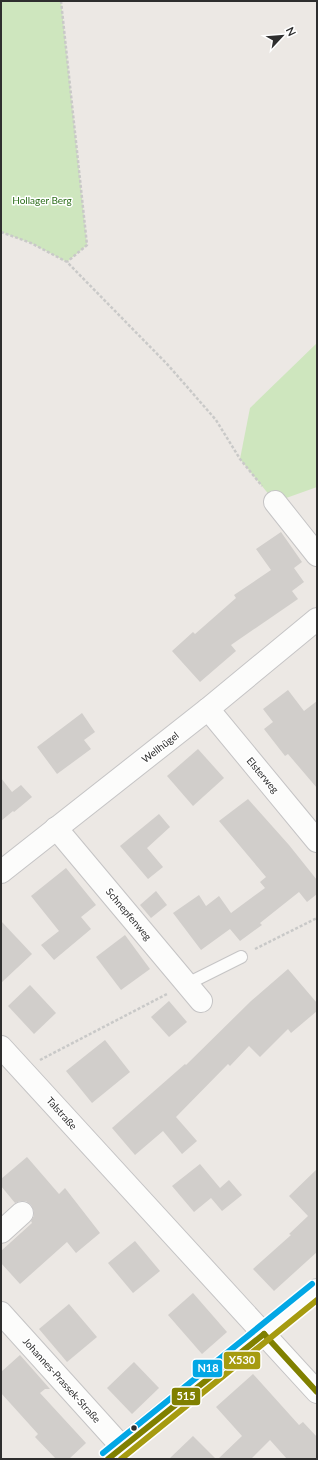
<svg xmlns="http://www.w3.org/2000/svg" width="318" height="1460" viewBox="0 0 318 1460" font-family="Lato,sans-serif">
<rect width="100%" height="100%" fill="#ece8e4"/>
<g fill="#cee6be">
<path d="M1,1H61L87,245L67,262L31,243L1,232Z"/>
<path d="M317,343V487L275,502L240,459L250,408Z"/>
</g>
<g fill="#d1cecb">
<path d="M281,532L302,562L294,568L304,582L292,591L298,599L231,645L236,651L200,682L172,651L193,632L195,634L236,598L234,595L271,570L256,549Z"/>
<path d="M288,690L304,711L317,701V788L288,754L285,756L264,729L273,722L263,709Z"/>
<path d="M82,713L95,732L84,740L91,749L57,774L37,747Z"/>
<path d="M198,749L224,778L193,806L167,776Z"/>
<path d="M1,778L12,792L21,785L32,797L14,812L13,811L1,821Z"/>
<path d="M248,799L289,845L317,880V894L307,902L299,892L260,923L262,925L240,941L230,929L201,950L173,913L199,895L206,906L219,896L231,913L265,888L260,882L266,877L219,821Z"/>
<path d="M159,814L170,827L147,848L163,867L148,879L120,846Z"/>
<path d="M66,868L96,905L81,917L91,929L54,960L41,945L59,931L31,896Z"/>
<path d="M156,891L167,905L151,918L140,905Z"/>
<path d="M1,921L32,954L1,983Z"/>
<path d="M125,935L150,969L121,990L96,957Z"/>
<path d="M288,969L317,1003V1011L291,1033L288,1029L260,1057L249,1046L230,1066L228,1064L176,1117L197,1141L182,1154L163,1131L135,1155L112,1128L185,1064L186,1065L251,1001Z"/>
<path d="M30,985L56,1013L34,1034L8,1006Z"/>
<path d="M169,1001L187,1022L169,1037L151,1017Z"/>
<path d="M105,1040L130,1072L92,1103L66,1071Z"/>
<path d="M27,1157L59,1194L65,1188L100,1233L76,1253L67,1242L20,1284L1,1263V1251L32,1223L31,1221L34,1216V1211L31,1205L26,1201H20L15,1203L1,1186V1179Z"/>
<path d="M200,1164L220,1188L229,1180L242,1195L222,1211L211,1198L194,1212L172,1186Z"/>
<path d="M317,1169V1252L274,1291L253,1269L291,1235L289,1234L308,1216L289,1196Z"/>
<path d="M135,1241L160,1271L133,1293L108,1263Z"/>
<path d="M193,1293L227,1332L202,1354L168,1315Z"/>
<path d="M69,1304L97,1337L67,1362L39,1329Z"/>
<path d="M20,1355L50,1389H45L40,1393L86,1443L69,1459H56L35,1437L38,1434L1,1393V1372Z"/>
<path d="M134,1362L159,1388L132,1414L107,1388Z"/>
<path d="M253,1374L299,1425L303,1422L317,1437V1459H287L270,1440L251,1459H218L242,1436L216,1407Z"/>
<path d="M193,1436L216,1459H169Z"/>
</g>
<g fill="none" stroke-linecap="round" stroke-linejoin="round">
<defs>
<path id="lane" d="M187,984L241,957"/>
<g id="street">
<path d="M275,502L317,555"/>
<path d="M208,709L317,841"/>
<path d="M56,828L201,1001"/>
<path d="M1,872L208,709L317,619"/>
<path d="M1,1047L317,1392"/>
<path d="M1,1232L22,1213"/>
<path d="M1,1313L122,1447L317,1290"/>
</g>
</defs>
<use href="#lane" stroke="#c5c4c5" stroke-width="14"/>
<use href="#street" stroke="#c5c4c5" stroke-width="24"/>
<g stroke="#c9c9c8" stroke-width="2.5" stroke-dasharray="3 2" stroke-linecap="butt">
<path d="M61,1L87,245L67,262"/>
<path d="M1,232L31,243L67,262L168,365L216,420L240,459L262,486"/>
<path d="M255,949L317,918"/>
<path d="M40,1060L167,994"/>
</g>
<use href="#lane" stroke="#fcfcfb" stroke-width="12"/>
<use href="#street" stroke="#fcfcfb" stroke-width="22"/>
<defs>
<g id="bus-1">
<path d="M264,1334L317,1392"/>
<path d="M108,1459L264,1334"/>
</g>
<path id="bus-2" d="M121,1459L317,1300"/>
<path id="bus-3" d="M103,1453L312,1284"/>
</defs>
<use href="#bus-1" stroke="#fff" stroke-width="9"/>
<use href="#bus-2" stroke="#fff" stroke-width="9"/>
<use href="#bus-3" stroke="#fff" stroke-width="9"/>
<use href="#bus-1" stroke="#808000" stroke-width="6"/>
<use href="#bus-2" stroke="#a69b10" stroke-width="6"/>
<use href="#bus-3" stroke="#02a7e5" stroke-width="6"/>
</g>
<circle fill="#2e2e2e" stroke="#fff" stroke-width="1.5" cx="134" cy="1428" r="3.5"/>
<g text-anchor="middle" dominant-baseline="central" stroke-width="3" stroke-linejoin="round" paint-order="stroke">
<g font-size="10" fill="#2c6e1b" stroke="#fff">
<text x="42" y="200">Hollager Berg</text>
</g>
<g font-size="10" fill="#2e2e2e" stroke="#fff">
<text transform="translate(160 747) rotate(-38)">Wellhügel</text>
<text transform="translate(263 775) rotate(50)">Elsterweg</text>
<text transform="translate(129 914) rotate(50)">Schnepfenweg</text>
<text transform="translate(62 1113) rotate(48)">Talstraße</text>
<text transform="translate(62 1380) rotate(48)">Johannes-Prassek-Straße</text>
</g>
</g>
<g stroke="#fff" stroke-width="1.5">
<rect x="223" y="1351" width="38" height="19" rx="4" fill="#a69b10"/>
<rect x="192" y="1359" width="31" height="19" rx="4" fill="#02a7e5"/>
<rect x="171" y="1387" width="30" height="19" rx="4" fill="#808000"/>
</g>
<g font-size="11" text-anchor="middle" font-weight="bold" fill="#fff">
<text x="242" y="1364">X530</text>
<text x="208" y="1372">N18</text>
<text x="186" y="1400">515</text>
</g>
<rect width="318" height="1460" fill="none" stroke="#2e2e2e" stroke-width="4"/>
<g transform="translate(282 36) rotate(64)" stroke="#ffffff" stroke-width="3" paint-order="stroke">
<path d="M0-3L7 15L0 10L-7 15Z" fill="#2e2e2e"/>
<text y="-6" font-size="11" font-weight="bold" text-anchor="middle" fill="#2e2e2e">N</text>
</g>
</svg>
